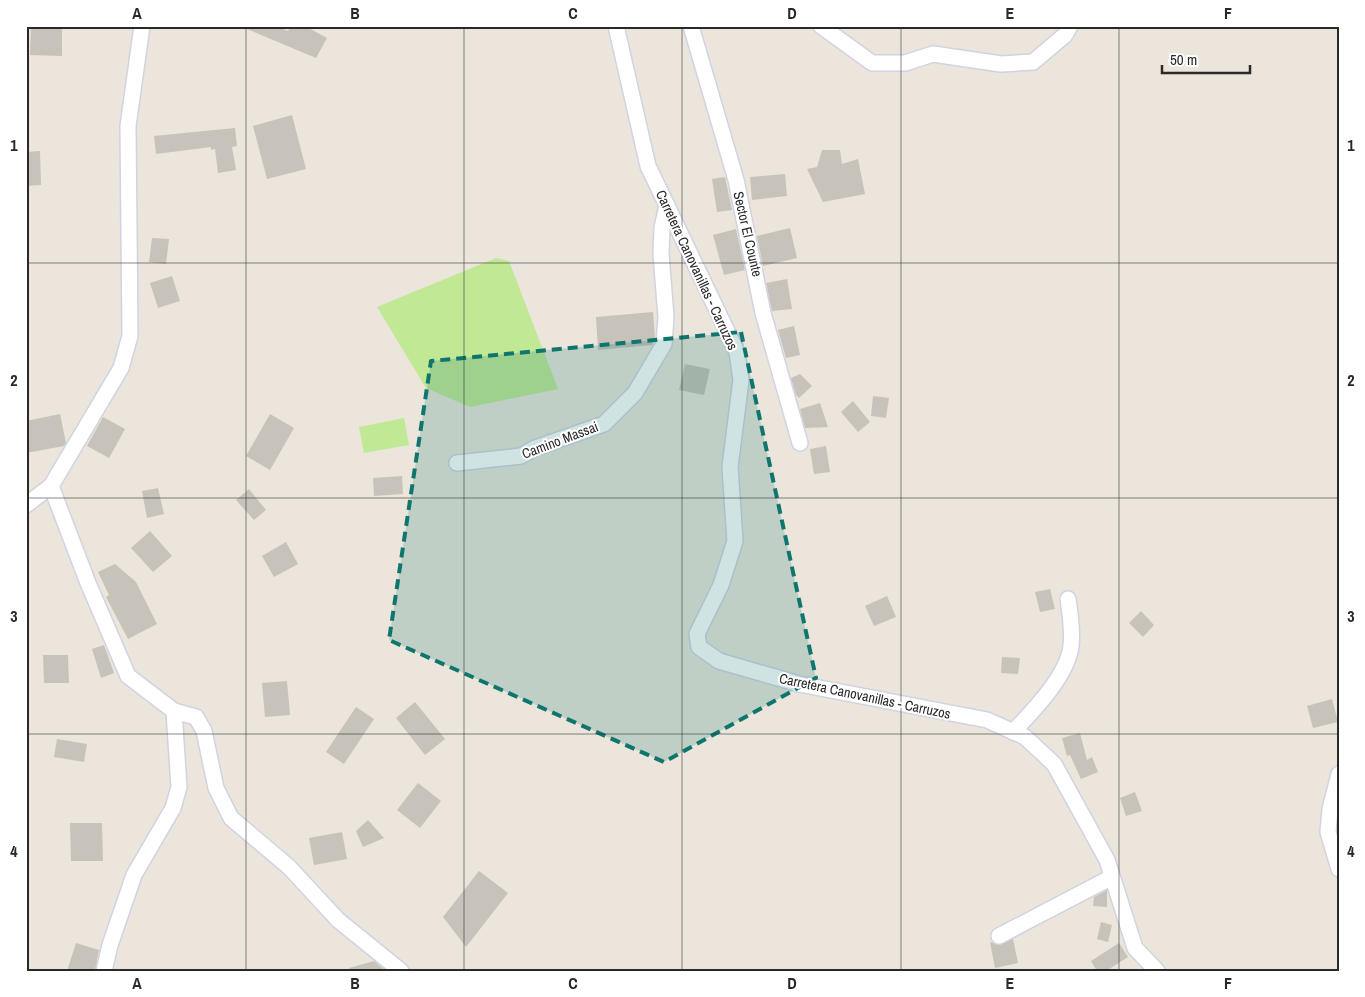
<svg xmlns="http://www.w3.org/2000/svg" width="1365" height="997" viewBox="0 0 1365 997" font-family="'Archivo Narrow',sans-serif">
<rect width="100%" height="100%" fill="#ebe5db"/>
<g fill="#c1e895">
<path d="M496,258L509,261L558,389L470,407L426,388L377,307Z"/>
<path d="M404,418L409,445L364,453L359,427Z"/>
</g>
<g fill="#c7c3ba">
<path d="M240,26H275L288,31L291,26H305L327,38L316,58Z"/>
<path d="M31,28H62V56L30,55Z"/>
<path d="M292,115L306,169L267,179L253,126Z"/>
<path d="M235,128L237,146L232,147L236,170L218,173L215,149L211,150V147L156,154L154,136Z"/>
<path d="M822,150H840L842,164L858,159L865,194L823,202L807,169L817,167Z"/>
<path d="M40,151L41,185L26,186V152Z"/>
<path d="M785,174L787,196L752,200L750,177Z"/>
<path d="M725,177L732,210L717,212L712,179Z"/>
<path d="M790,228L797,258L763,266L757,236Z"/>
<path d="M736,229L745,270L724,275L713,235Z"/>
<path d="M152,238L169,239L166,264L149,262Z"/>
<path d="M172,276L180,301L158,308L150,283Z"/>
<path d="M787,279L792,309L772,311L766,283Z"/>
<path d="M653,312L655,339L652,345L598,350L596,317Z"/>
<path d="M794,326L800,355L786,358L778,330Z"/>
<path d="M685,364L710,369L704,395L679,390Z"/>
<path d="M800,374L812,386L799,398L796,395L791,378Z"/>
<path d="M873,396L889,398L886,418L871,416Z"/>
<path d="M853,401L870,422L858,432L841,412Z"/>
<path d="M820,403L828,427L805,428L800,409Z"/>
<path d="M60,414L66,443L64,446L26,453V421Z"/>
<path d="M270,414L294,428L270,470L246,456Z"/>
<path d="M103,417L125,429L109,458L87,446Z"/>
<path d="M826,446L830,472L814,474L810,449Z"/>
<path d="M402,476L403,494L374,496L373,478Z"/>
<path d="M158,488L164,514L147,518L142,491Z"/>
<path d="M249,489L266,510L254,520L236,500Z"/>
<path d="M150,531L172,556L153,572L131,548Z"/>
<path d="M286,542L298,564L274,577L262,556Z"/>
<path d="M115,564L136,582L157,624L128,639L106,597L109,595L98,572Z"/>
<path d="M1050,589L1055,609L1040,612L1035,592Z"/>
<path d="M887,596L896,617L874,626L865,606Z"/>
<path d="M1141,611L1154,625L1143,637L1129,623Z"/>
<path d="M104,645L114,673L101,678L92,649Z"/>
<path d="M43,655H68L69,683H44Z"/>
<path d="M1002,657L1020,658L1018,674L1001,673Z"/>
<path d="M287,681L290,715L265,717L262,683Z"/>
<path d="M1332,699L1338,722L1313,728L1307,706Z"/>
<path d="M415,702L445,739L425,755L396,718Z"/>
<path d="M356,707L374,719L344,764L326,752Z"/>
<path d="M1080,733L1087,760L1092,757L1098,772L1081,779L1070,755L1067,756L1062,738Z"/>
<path d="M57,739L87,744L84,762L54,757Z"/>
<path d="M418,783L441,801L420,828L397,810Z"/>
<path d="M1135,792L1142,811L1126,816L1120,798Z"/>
<path d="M368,820L384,838L363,847L356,831Z"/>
<path d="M70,823H102L103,861H71Z"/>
<path d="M342,832L347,859L314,865L309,838Z"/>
<path d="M479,871L508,893L466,947L443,917Z"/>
<path d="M1107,890V907L1093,906L1094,897Z"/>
<path d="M1101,922L1112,925L1108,942L1097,939Z"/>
<path d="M1013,939L1018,963L995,968L990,942L999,945Z"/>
<path d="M76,943L99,950L95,971H67Z"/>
<path d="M1119,943L1128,957L1106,971H1097L1091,961Z"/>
<path d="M374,961L386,971H350L349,968Z"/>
</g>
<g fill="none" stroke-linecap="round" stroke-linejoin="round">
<defs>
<g id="minor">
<path d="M616,26L648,166L737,352L741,380L730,467L735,541L721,585L697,634L699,647L719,661L799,684L987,720L1025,737L1054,764L1107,860L1135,948L1157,971"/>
<path d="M691,26L736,180L763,313L800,443"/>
<path d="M821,26L872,63H905L933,54L1001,64L1033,62L1065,35L1070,26"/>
<path d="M457,463L521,456L535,448L604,424L635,393L664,344L666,317L661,254L662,228L667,205"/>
<path d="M26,505L51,486"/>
<path d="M174,711L196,717L204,731L216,788L231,818L289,867L338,920L401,971"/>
<path d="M1013,732C1033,711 1068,675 1071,646C1073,630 1070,614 1068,599"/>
<path d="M1339,774L1330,809L1328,832L1339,869"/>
<path d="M999,936L1112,877"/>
<path d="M104,971L110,945L134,875L173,808L179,787L174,711L128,676L88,583L51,486L121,368L130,336L128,126L142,26"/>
</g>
</defs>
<use href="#minor" stroke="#d1d3e2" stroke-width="18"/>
<use href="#minor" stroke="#fff" stroke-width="15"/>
</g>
<path fill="#0f766e" fill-opacity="0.2" stroke="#0f766e" stroke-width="4" stroke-dasharray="10 6" stroke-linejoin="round" d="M741,332L816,678L664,762L389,640L431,361Z"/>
<path fill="none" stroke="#292929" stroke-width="1" stroke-opacity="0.55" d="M246,26V971M464,26V971M682,26V971M901,26V971M1119,26V971M26,263H1339M26,498H1339M26,734H1339"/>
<g text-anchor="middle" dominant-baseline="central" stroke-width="4" stroke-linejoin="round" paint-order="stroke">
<g font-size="14" fill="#292929" stroke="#fff">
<text transform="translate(748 234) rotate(77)">Sector El Counte</text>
<text transform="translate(697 270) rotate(65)">Carretera Canovanillas - Carruzos</text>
<text transform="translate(560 440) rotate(-21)">Camino Massai</text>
<text transform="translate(865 696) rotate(12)">Carretera Canovanillas - Carruzos</text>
</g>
</g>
<rect width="1365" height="997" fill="none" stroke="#ffffff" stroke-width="55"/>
<path d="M1162 65v8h88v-8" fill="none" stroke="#292929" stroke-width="2.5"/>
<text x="1170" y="65" font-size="15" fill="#292929" stroke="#ffffff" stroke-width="4" paint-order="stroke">50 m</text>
<rect x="28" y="28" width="1310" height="942" fill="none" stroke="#292929" stroke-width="2"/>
<g font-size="16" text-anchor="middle" font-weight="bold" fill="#292929">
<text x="137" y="19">A</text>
<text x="355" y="19">B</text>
<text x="573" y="19">C</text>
<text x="792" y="19">D</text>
<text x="1010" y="19">E</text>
<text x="1228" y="19">F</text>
<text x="14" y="151">1</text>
<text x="1351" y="151">1</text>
<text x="14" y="386">2</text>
<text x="1351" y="386">2</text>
<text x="14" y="622">3</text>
<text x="1351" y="622">3</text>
<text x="14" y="857">4</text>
<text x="1351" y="857">4</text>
<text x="137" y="989">A</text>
<text x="355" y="989">B</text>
<text x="573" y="989">C</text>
<text x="792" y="989">D</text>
<text x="1010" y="989">E</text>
<text x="1228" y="989">F</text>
</g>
</svg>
